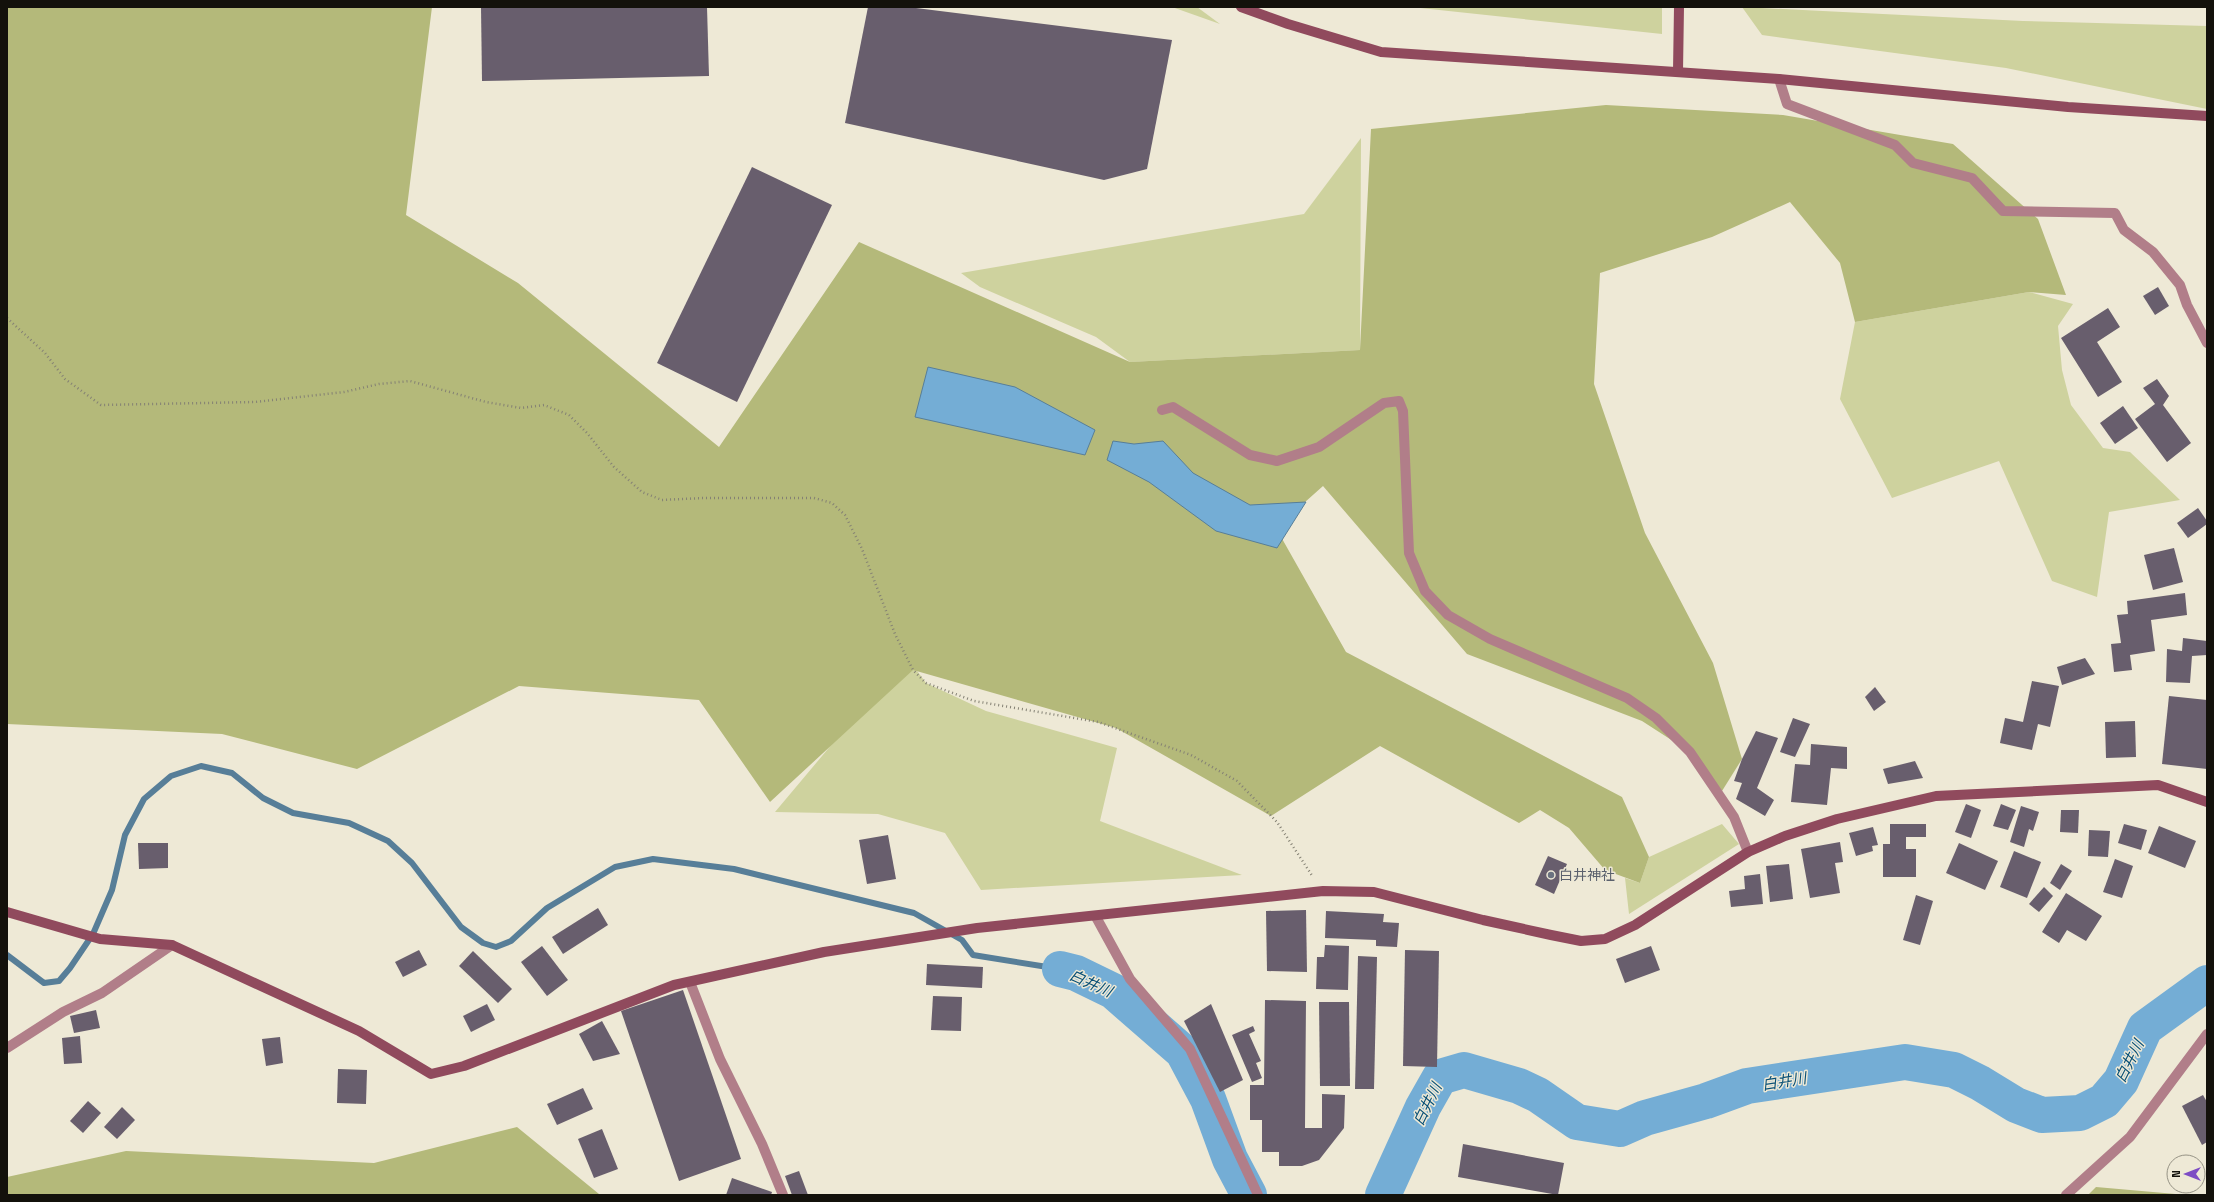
<svg xmlns="http://www.w3.org/2000/svg" width="2214" height="1202" viewBox="0 0 2214 1202" font-family="'Space Grotesk','Noto Sans JP',sans-serif">
<rect width="100%" height="100%" fill="#eee9d6"/>
<g fill="#ced29e">
<path d="M1172,7H1197L1220,24Z"/>
<path d="M1411,7H1662V34Z"/>
<path d="M1742,7L2023,21L2207,26V109L2006,68L1762,35Z"/>
<path d="M1361,138L1360,350L1130,362L1096,337L980,287L961,273L1304,214Z"/>
<path d="M2029,292L2073,304L2058,326L2062,370L2071,405L2103,448L2130,452L2180,500L2109,512L2097,597L2052,581L1999,461L1892,498L1840,399L1855,322Z"/>
<path d="M906,656L926,683L986,711L1117,748L1100,821L1242,875L981,890L945,833L878,814L775,812Z"/>
<path d="M1722,824L1739,844L1629,914L1625,878L1640,883L1649,857Z"/>
</g>
<g fill="#b4b97a">
<path d="M7,7H432L406,215L518,283L719,447L859,242L1130,362L1360,350L1371,129L1606,105L1783,115L1953,144L2038,219L2066,295L2029,292L1855,322L1840,263L1790,202L1712,237L1600,273L1594,384L1645,533L1713,663L1742,759L1722,791L1690,752L1642,721L1467,654L1323,486L1276,528L1346,652L1622,797L1649,857L1640,883L1605,870L1569,828L1540,810L1519,823L1380,746L1271,816L1116,728L913,670L770,802L699,700L519,686L357,769L222,734L7,724Z"/>
<path d="M517,1127L599,1194L606,1195H7V1177L126,1151L374,1163Z"/>
<path d="M2096,1187L2187,1195H2088Z"/>
</g>
<g fill="#74add5" stroke="#577e98">
<path d="M928,367L1015,387L1095,430L1085,455L915,417Z"/>
<path d="M1113,441L1134,444L1163,441L1193,473L1250,505L1306,502L1277,548L1216,531L1149,482L1107,460Z"/>
</g>
<g fill="none" stroke-linecap="round" stroke-linejoin="round">
<path stroke="#577e98" stroke-width="6" d="M7,955L44,983L59,981L70,968L93,934L112,890L125,835L144,799L171,776L201,766L232,773L263,798L293,813L349,823L388,841L412,863L461,927L483,943L496,947L511,941L547,908L615,867L653,859L734,869L914,913L962,940L973,955L1060,969"/>
<g stroke="#74add5" stroke-width="36">
<path d="M1060,969L1076,973L1113,991L1183,1052L1208,1099L1230,1159L1249,1195"/>
<path d="M1383,1195L1423,1107L1440,1077L1464,1070L1519,1086L1538,1095L1577,1122L1620,1129L1645,1118L1706,1101L1747,1086L1905,1062L1954,1070L1980,1083L2016,1105L2042,1115L2080,1113L2104,1101L2121,1081L2145,1028L2207,983"/>
</g>
</g>
<g fill="#685e6d">
<path d="M481,7H707L709,76L482,81Z"/>
<path d="M868,7H908L1172,40L1147,169L1104,180L845,123Z"/>
<path d="M752,167L832,205L737,402L657,363Z"/>
<path d="M2158,287L2169,306L2155,315L2143,296Z"/>
<path d="M2108,308L2120,327L2097,342L2122,382L2098,397L2061,338Z"/>
<path d="M2157,379L2169,396L2163,405L2191,443L2167,462L2135,419L2155,404L2143,388Z"/>
<path d="M2123,406L2138,428L2115,444L2100,423Z"/>
<path d="M2198,508L2207,521V524L2188,538L2177,523Z"/>
<path d="M2174,548L2183,582L2153,590L2144,555Z"/>
<path d="M2185,593L2187,615L2151,620L2155,651L2130,655L2132,670L2114,672L2111,644L2121,643L2117,615L2128,614L2127,601Z"/>
<path d="M2183,638L2207,641V655L2192,656L2190,683L2166,682L2167,649L2182,651Z"/>
<path d="M2085,658L2095,674L2062,685L2057,667Z"/>
<path d="M2032,681L2059,686L2050,727L2038,724L2032,750L2000,743L2005,718L2023,722Z"/>
<path d="M1875,687L1886,702L1874,711L1865,697Z"/>
<path d="M2169,696L2207,700V769L2162,764Z"/>
<path d="M1793,718L1810,724L1795,757L1780,752Z"/>
<path d="M2135,721L2136,757L2106,758L2105,722Z"/>
<path d="M1756,731L1778,738L1757,788L1774,800L1765,816L1736,799L1742,783L1734,781L1742,759Z"/>
<path d="M1811,744L1847,747V769L1831,768L1827,805L1791,802L1795,764L1810,765Z"/>
<path d="M1915,761L1923,778L1888,784L1883,769Z"/>
<path d="M1966,804L1981,810L1971,838L1955,832Z"/>
<path d="M2001,804L2016,810L2008,830L1993,826Z"/>
<path d="M2021,806L2039,812L2033,831L2029,829L2024,847L2010,842Z"/>
<path d="M2061,810H2079L2078,833L2060,832Z"/>
<path d="M1890,824H1926V837H1906V849H1916V877H1883V844H1890Z"/>
<path d="M2124,824L2147,830L2141,850L2118,843Z"/>
<path d="M2159,826L2196,841L2185,868L2148,853Z"/>
<path d="M1873,827L1878,845L1872,846L1873,851L1856,856L1849,833Z"/>
<path d="M2089,830L2110,831L2108,857L2088,856Z"/>
<path d="M888,835L896,879L867,884L859,840Z"/>
<path d="M1840,842L1843,862L1835,863L1840,893L1810,898L1801,849Z"/>
<path d="M138,843H168V868L139,869Z"/>
<path d="M1959,843L1998,861L1985,890L1946,873Z"/>
<path d="M2014,851L2041,862L2027,898L2000,887Z"/>
<path d="M1548,856L1567,864L1554,894L1535,885Z"/>
<path d="M2115,859L2133,866L2122,898L2103,892Z"/>
<path d="M1789,864L1793,899L1770,902L1766,866Z"/>
<path d="M2061,864L2072,871L2060,890L2050,883Z"/>
<path d="M1760,874L1763,904L1731,907L1729,891L1745,889L1744,876Z"/>
<path d="M2044,887L2053,896L2039,912L2029,904Z"/>
<path d="M2066,893L2102,916L2086,941L2067,930L2059,943L2042,932Z"/>
<path d="M1916,895L1933,901L1920,945L1903,940Z"/>
<path d="M598,908L608,925L563,954L552,937Z"/>
<path d="M1306,910L1307,972L1267,971L1266,911Z"/>
<path d="M1326,911L1384,914L1383,922L1399,923L1397,947L1376,946V940L1325,938Z"/>
<path d="M1325,945L1349,946L1348,990L1316,989L1317,957H1324Z"/>
<path d="M542,946L568,980L547,996L521,962Z"/>
<path d="M1651,946L1660,970L1625,983L1616,959Z"/>
<path d="M419,950L427,965L403,977L395,962Z"/>
<path d="M1405,950L1439,951L1437,1067L1403,1066Z"/>
<path d="M473,951L512,989L498,1003L459,966Z"/>
<path d="M1358,956L1377,957L1374,1089H1355Z"/>
<path d="M927,964L983,967L982,988L926,985Z"/>
<path d="M683,990L741,1159L679,1181L621,1011Z"/>
<path d="M933,996L962,997L961,1031L931,1030Z"/>
<path d="M1265,1000L1306,1001L1305,1128H1322V1094L1345,1095L1344,1128L1319,1160L1302,1166H1279V1152H1262V1120H1250V1085H1264Z"/>
<path d="M1319,1002H1349L1350,1086H1320Z"/>
<path d="M487,1004L495,1020L471,1032L463,1016Z"/>
<path d="M1211,1004L1243,1080L1220,1092L1184,1021Z"/>
<path d="M96,1010L100,1028L74,1033L70,1016Z"/>
<path d="M602,1021L620,1054L593,1061L579,1034Z"/>
<path d="M1253,1026L1255,1031L1249,1034L1261,1061L1256,1063L1262,1078L1252,1082L1232,1035Z"/>
<path d="M80,1036L82,1063L64,1064L62,1038Z"/>
<path d="M280,1037L283,1063L266,1066L262,1039Z"/>
<path d="M338,1069L367,1070L366,1104L337,1103Z"/>
<path d="M583,1088L593,1109L557,1125L547,1104Z"/>
<path d="M2203,1095L2207,1102V1142L2202,1145L2182,1106Z"/>
<path d="M88,1101L101,1113L83,1133L70,1121Z"/>
<path d="M122,1107L135,1120L117,1139L104,1127Z"/>
<path d="M602,1129L618,1169L594,1178L578,1139Z"/>
<path d="M1463,1144L1564,1163L1558,1195L1458,1177Z"/>
<path d="M799,1171L808,1195H792L785,1176Z"/>
<path d="M732,1178L772,1192L771,1195H726Z"/>
</g>
<g fill="none" stroke-linecap="round" stroke-linejoin="round">
<path stroke="#848174" stroke-width="2.5" stroke-dasharray="1 3" stroke-linecap="butt" d="M7,318L45,353L65,379L101,405L255,402L344,392L379,384L410,381L486,402L521,408L544,405L569,415L587,433L614,467L642,492L662,500L703,498H814L832,503L845,515L862,549L895,634L913,670L926,683L974,701L1098,722L1191,755L1237,781L1277,822L1313,877"/>
<g stroke="#b17e89" stroke-width="10">
<path d="M1779,79L1787,104L1895,145L1913,163L1972,178L2003,211L2115,213L2124,230L2153,252L2180,285L2187,305L2207,343"/>
<path d="M1162,410L1173,407L1250,455L1277,461L1319,447L1384,403L1399,401L1403,411L1409,553L1425,591L1448,615L1490,639L1627,698L1656,718L1690,752L1734,817L1748,852"/>
<path d="M1096,917L1130,979L1190,1049L1258,1195"/>
<path d="M690,982L720,1059L762,1144L783,1195"/>
<path d="M7,1048L63,1012L102,993L172,945"/>
<path d="M2066,1195L2130,1137L2207,1034"/>
</g>
<g stroke="#904a5d" stroke-width="10">
<path d="M1241,7L1288,24L1381,52L1779,79L2068,107L2207,116"/>
<path d="M1678,71L1679,7"/>
<path d="M7,912L100,939L172,945L359,1031L431,1074L464,1066L674,985L824,952L977,928L1323,891L1374,892L1483,920L1551,935L1581,941L1605,939L1635,925L1748,852L1785,836L1837,819L1936,796L2158,785L2207,802"/>
</g>
</g>
<circle fill="#6b7280" stroke="#eee9d6" stroke-width="1.5" cx="1551" cy="875" r="4"/>
<g text-anchor="middle" dominant-baseline="central" stroke-width="3" stroke-linejoin="round" paint-order="stroke">
<g font-size="14" fill="#5b616d" stroke="#eee9d6" text-anchor="start">
<text x="1559" y="875">白井神社</text>
</g>
<g font-size="15" font-style="italic" fill="#074f76" stroke="#eee9d6">
<text transform="translate(1091 983) rotate(24)">白井川</text>
<text transform="translate(2129 1061) rotate(-63)">白井川</text>
<text transform="translate(1784 1081) rotate(-9)">白井川</text>
<text transform="translate(1427 1104) rotate(-64)">白井川</text>
</g>
</g>
<rect width="2214" height="1202" fill="none" stroke="#13110b" stroke-width="16"/>
<g transform="translate(2186 1174) rotate(270)"><circle r="19" fill="#eee9d6" stroke="#969385"/>
<path d="M0-3L7 15L0 10L-7 15Z" fill="#7d4cc4"/>
<text y="-6" font-size="11" font-weight="bold" text-anchor="middle" fill="#13110b">N</text>
</g>
</svg>
